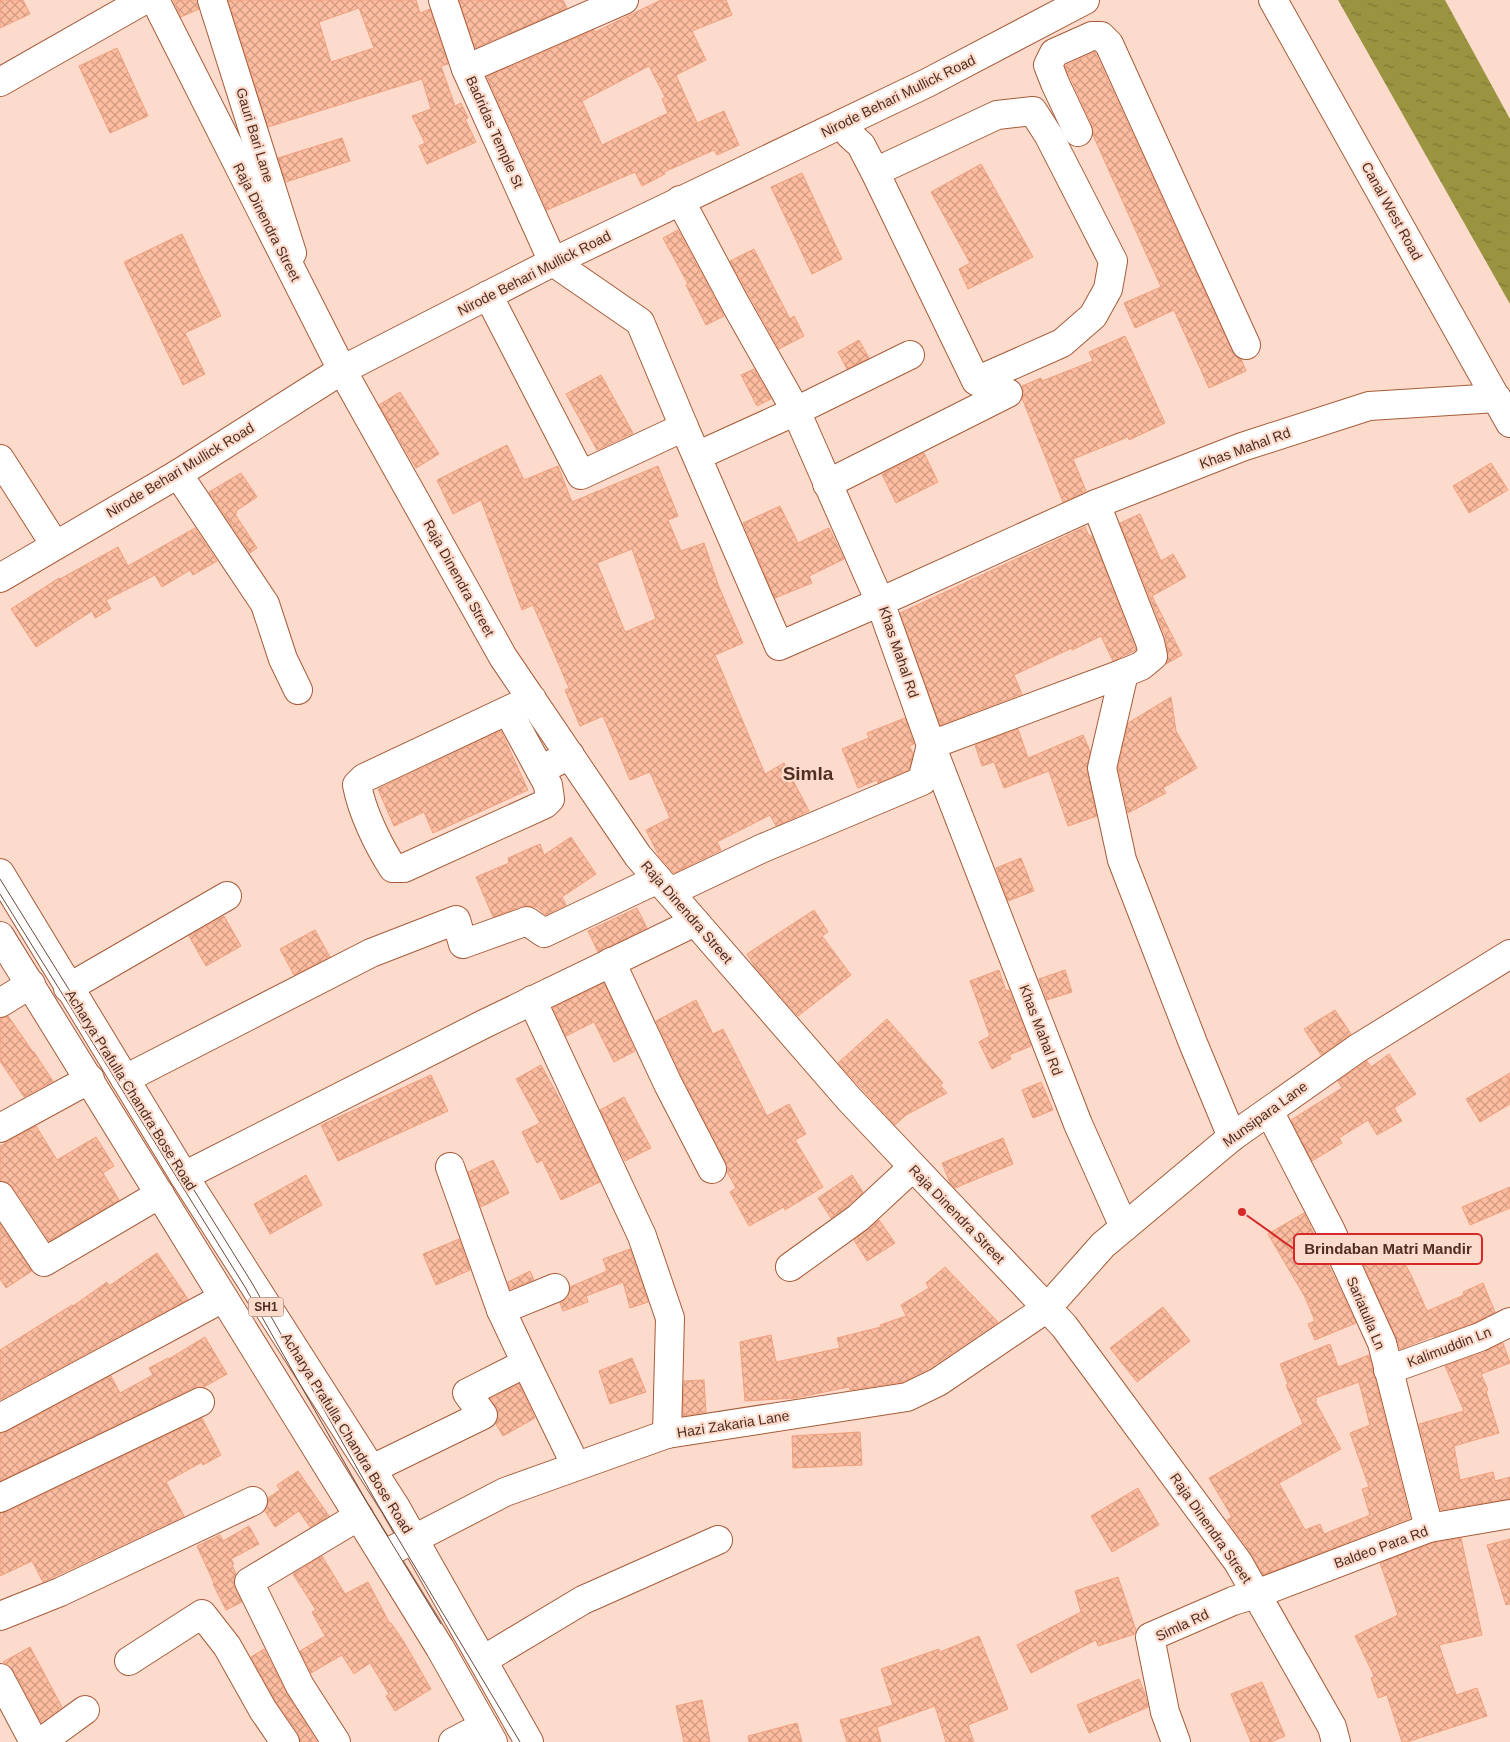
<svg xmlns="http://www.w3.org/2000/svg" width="1510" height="1742" viewBox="0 0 1510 1742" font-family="Helvetica,sans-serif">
<defs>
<pattern id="water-ripples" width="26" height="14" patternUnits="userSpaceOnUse" patternTransform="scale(1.25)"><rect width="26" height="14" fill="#9a9340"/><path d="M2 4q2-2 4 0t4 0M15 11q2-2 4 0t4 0" fill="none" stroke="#807835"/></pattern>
<pattern id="building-cross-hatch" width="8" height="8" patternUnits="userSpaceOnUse" patternTransform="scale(1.25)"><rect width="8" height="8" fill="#febda1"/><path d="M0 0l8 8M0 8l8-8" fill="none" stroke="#d09a83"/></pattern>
</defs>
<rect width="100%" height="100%" fill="#fcdbcc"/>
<path fill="url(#water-ripples)" d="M1338,0H1445L1510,119V304Z"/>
<g fill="url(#building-cross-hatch)" stroke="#f1a17e" fill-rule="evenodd">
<path d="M0,0H23L30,14L0,28Z"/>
<path d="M173,0H197L199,9L181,17Z"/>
<path d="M228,0H416L420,13L430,9L448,64L441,66L455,106L461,103L468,118L465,119L476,142L427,164L419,146L425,143L412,116L431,109L422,79L268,127ZM359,8L374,48L331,62L319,22Z"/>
<path d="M459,0H563L567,8L475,48Z"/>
<path d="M661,0H726L732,15L692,31L706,60L676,75L697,123L724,111L739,145L717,155L714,150L664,172L665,174L642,186L635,172L547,210L487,77L594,30L595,32ZM649,66L665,97L662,99L668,113L602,145L582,101Z"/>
<path d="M117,48L148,116L110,133L79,66Z"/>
<path d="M1095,52L1232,351L1237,357L1241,359L1246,371L1209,388L1174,310L1135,328L1124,303L1161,287L1093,135L1092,125L1065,66Z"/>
<path d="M342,138L350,161L286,182L278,158Z"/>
<path d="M981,164L1033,257L968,289L959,269L970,263L931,192Z"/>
<path d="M802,173L842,259L812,274L771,187Z"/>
<path d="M678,230L724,316L706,325L686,285L688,284L663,238Z"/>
<path d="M182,234L221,316L185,333L205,374L183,385L124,262Z"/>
<path d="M754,249L790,319L794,316L804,336L779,349L730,261Z"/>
<path d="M1125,336L1165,423L1129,440L1128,437L1073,459L1086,491L1063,502L1022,398L1024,393L1022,386L1041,378L1042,381L1093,361L1089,352Z"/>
<path d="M859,340L869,358L847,369L838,352Z"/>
<path d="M754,369L771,399L757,406L741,375Z"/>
<path d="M601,375L633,433L597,450L566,394Z"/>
<path d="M400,392L439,454L416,468L379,405Z"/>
<path d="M507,445L524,480L558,466L572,502L658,466L678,516L668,520L681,551L704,543L719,587L743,643L715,655L765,774L784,763L809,811L776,826L770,815L717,842L721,850L674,873L659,856L646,830L670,818L650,772L630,780L603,716L580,726L565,690L569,688L533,605L522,610L481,500L453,514L437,480ZM632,549L656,619L625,632L597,563Z"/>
<path d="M924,453L938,482L896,503L882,474Z"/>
<path d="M1491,463L1508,490L1469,513L1453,486Z"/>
<path d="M241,473L257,497L236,511L237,513L235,514L257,548L250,553L209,492Z"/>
<path d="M780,506L798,543L829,528L844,559L809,576L812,583L775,598L743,523Z"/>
<path d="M1140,514L1161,561L1173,554L1186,577L1152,596L1182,655L1166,664L1168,653L1165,636L1120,523Z"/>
<path d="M1085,527L1089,536H1092L1136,650L1113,661L1101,636L1072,650V648L1014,675L1022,694L940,725L900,613Z"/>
<path d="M195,528L217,561L193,575L190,570L162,587L155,575L106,600L111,609L95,618L92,611L36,647L11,609L59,578L60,579L118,547L128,566Z"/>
<path d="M1171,697L1176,731L1197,768L1163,788L1166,793L1128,813L1118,768L1128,723Z"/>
<path d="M905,718L914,744L909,746L913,753L909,770L878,783L877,780L858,788L842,749L869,738L867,733Z"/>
<path d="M1018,729L1028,758L1083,735L1090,751L1087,771L1097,816L1068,826L1049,771L1004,788L994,762L982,766L975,745Z"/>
<path d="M501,731L528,790L433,833L424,812L394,826L378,789Z"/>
<path d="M571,837L596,874L562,897L566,905L546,915L537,907L529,906H522L493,917L476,877L509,863L508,858L540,844L544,855Z"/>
<path d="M1021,858L1034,891L1008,901L996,868Z"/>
<path d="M637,908L647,928L598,952L588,931Z"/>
<path d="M814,910L828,932L822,936L851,975L798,1016L755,967L747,954Z"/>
<path d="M224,916L241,946L206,966L189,936Z"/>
<path d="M315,930L330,957L294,975L280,949Z"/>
<path d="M999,970L1006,991L1009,990L1031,1046L1009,1055L1011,1059L992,1069L979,1042L990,1036L970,981Z"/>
<path d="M1065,970L1072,992L1047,1000L1039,979Z"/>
<path d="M604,983L635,1051L614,1062L594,1022L566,1036L553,1008Z"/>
<path d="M696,1000L713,1034L723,1029L767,1116L789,1104L806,1134L795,1140L823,1187L785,1210L784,1207L749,1226L730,1192L736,1188L727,1172L726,1162L682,1077L656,1021Z"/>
<path d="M1335,1010L1351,1034L1321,1055L1304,1029Z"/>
<path d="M8,1016L33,1052H34L53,1081L24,1097L0,1061V1019Z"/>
<path d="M887,1019L943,1083L940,1085L947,1093L906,1115L895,1125L838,1063Z"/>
<path d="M1389,1054L1416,1094L1394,1108L1402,1121L1377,1135L1368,1120L1339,1138L1342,1143L1312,1161L1291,1120L1342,1088L1338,1081L1367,1061L1371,1067Z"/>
<path d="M541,1065L566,1111L600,1182L561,1200L542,1160L537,1163L522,1132L540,1123L516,1079Z"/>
<path d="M1510,1073V1104L1480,1122L1466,1099Z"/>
<path d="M431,1075L448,1111L338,1161L321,1125Z"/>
<path d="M1041,1082L1053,1110L1033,1118L1022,1090Z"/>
<path d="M624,1097L651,1148L625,1161L600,1110Z"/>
<path d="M36,1126L57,1160L96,1137L114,1166L103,1173L119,1200L49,1241L13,1187L7,1182L0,1181V1146Z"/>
<path d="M1003,1138L1013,1164L955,1188L950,1183L942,1163Z"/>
<path d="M493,1160L509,1193L481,1207L468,1172Z"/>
<path d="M306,1175L322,1205L270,1234L254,1204Z"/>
<path d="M852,1175L863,1192L848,1206L831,1218L818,1198Z"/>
<path d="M1510,1187V1208L1470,1225L1462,1207Z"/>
<path d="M1304,1213L1356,1323L1315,1340L1308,1324L1315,1321L1305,1297L1268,1234Z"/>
<path d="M879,1220L895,1243L867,1261L854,1240Z"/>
<path d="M0,1224L32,1271L6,1288L0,1279Z"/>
<path d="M1391,1238L1411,1275L1427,1311L1464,1295L1463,1292L1483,1283L1495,1312L1474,1323L1434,1337L1433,1336L1400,1349L1396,1337L1359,1255Z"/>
<path d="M459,1239L470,1270L436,1285L423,1254Z"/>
<path d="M630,1249L648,1302L630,1308L623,1282L586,1296L588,1302L563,1311L560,1303L568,1297L570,1287L607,1271L603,1259Z"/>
<path d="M157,1253L188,1299L0,1400V1350L72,1305L73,1306L107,1282L109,1286Z"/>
<path d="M945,1267L998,1322L930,1368L902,1382L850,1390L849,1387L795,1398L745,1401L740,1342L771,1335L776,1362L840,1348L837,1338L881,1327L880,1325L906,1316L901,1305L929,1288L926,1283Z"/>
<path d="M530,1271L534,1280L510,1289L508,1282Z"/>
<path d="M1163,1307L1190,1341L1137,1382L1110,1348Z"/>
<path d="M205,1337L227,1374L204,1387L193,1388L0,1481V1434L7,1432L111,1376L120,1393L153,1375L149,1368L168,1358L169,1359Z"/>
<path d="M1503,1343L1510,1363L1481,1374L1488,1390L1486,1391L1499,1433L1454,1446L1460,1480L1493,1472L1495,1481L1510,1477V1499L1441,1510L1419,1424L1464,1411L1445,1366L1485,1352Z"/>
<path d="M1330,1344L1338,1367L1369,1355L1410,1518L1263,1575L1251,1553L1227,1520L1232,1517L1209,1478L1303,1424L1286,1385L1288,1384L1280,1364ZM1359,1382L1370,1425L1350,1433L1369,1487L1362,1489L1370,1515L1324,1534L1320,1524L1305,1530L1279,1483L1341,1449L1315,1401L1317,1400L1315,1398Z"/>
<path d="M632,1358L646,1392L610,1404L599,1371Z"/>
<path d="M704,1380L706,1412L683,1416L684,1381Z"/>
<path d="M519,1384L535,1418L503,1436L496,1424L498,1414L490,1399Z"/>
<path d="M202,1418L221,1455L203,1465L202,1462L166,1482L184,1516L43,1582L32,1561L0,1576V1513L7,1512Z"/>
<path d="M860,1432L862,1465L793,1468L792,1436Z"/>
<path d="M298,1471L329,1516L310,1527L299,1511L275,1527L265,1511L268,1503V1498L280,1490L277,1485Z"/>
<path d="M1138,1488L1159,1525L1112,1552L1091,1516Z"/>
<path d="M249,1526L259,1544L231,1559L234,1564L232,1565L236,1574L233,1581L235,1588L242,1602L226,1610L213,1584L214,1583L197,1546L220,1535L223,1541Z"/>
<path d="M1461,1538L1482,1635L1439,1645L1456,1695L1477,1688L1487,1716L1407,1742H1402L1387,1695L1378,1698L1371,1678L1374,1676L1355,1636L1398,1615L1380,1563L1433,1543Z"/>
<path d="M1510,1539V1604L1506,1605L1487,1545Z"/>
<path d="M322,1556L345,1594L368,1582L390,1624L391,1623L404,1642L431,1689L395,1711L386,1696L389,1694L370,1663L354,1674L342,1655L311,1673L300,1651L325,1636L312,1612L316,1610L293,1574Z"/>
<path d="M1118,1577L1136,1630L1135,1634L1098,1646L1096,1640L1031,1673L1017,1645L1081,1612L1075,1591Z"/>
<path d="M979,1636L1008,1709L968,1725L974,1742H946L935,1706L877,1727L881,1742H847L840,1720L893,1705L881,1669L939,1649L940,1652Z"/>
<path d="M30,1647L62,1707L41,1722L14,1671L3,1662Z"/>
<path d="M264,1649L287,1694L317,1742H300L298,1733L276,1702L251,1657Z"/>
<path d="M1139,1679L1145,1694L1148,1707L1089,1733L1077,1705Z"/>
<path d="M1262,1682L1285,1736L1271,1742H1251L1231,1694Z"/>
<path d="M702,1700L710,1742H684L676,1706Z"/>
<path d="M797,1723L802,1742H749L748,1736Z"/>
</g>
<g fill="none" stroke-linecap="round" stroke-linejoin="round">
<defs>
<g id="minor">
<path d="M212,0L292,253"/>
<path d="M443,0L466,69L553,262L640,322L684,427"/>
<path d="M466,69L624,0"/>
<path d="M0,82L144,0"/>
<path d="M844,123L850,135L861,145L875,172L976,381L1062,343L1093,316L1108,289L1113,261L1049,136L1033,111L997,115L875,172"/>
<path d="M1078,132L1055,83L1048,65L1054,53L1092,36H1101L1109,44L1246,345"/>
<path d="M488,295L581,475L684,427L779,646L880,602L796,411L736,305L680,200"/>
<path d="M697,456L796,411L910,355"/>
<path d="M0,459L55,545"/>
<path d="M178,474L265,604L283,659L298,690"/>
<path d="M827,484L1008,393"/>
<path d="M0,578L178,474L342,370L553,262L927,83L1085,0"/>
<path d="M1124,673L1102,768L1122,860L1193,1043L1232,1137"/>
<path d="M532,699L364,778L357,785C362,812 378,845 393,868H404L545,804L550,799L548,785L540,770L570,755"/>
<path d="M508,711L540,770"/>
<path d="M670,892L763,848L922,781L931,745L1124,673L1141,666L1153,656L1150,642L1096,504"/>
<path d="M611,962L668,1084L712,1169"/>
<path d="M68,988L227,896"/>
<path d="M532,1000L642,1236L670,1318L667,1434"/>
<path d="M0,1003L31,984"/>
<path d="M125,1079L371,953L456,920L463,944L527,921L544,933L658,879"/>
<path d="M1269,1111L1331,1231L1382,1343L1429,1528"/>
<path d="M0,1128L90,1079"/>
<path d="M184,1176L484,1024L695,922"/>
<path d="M0,1196L44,1262L160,1194"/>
<path d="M1124,1227L1078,1124L931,745L880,602L1096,504L1242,447L1369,406L1497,398"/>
<path d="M790,1267L858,1218L913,1167"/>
<path d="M501,1310L555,1288"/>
<path d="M526,1363L576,1466"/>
<path d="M1388,1370L1480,1337L1510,1322"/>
<path d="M0,1418L223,1298"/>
<path d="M372,1469L483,1415L467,1393L526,1363L501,1310L450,1167"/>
<path d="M0,1498L200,1402"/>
<path d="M383,1555L505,1492L667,1434L907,1397L938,1382L1047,1308L1103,1245L1232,1137L1358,1048L1510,954"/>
<path d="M0,1616L60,1592L253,1501"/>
<path d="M483,1660L583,1600L718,1540"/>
<path d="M129,1661L202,1614L227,1646L263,1710L285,1742"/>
<path d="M0,1678L34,1742"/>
<path d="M41,1742L85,1710"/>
<path d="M336,1742L300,1686L249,1582L359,1516"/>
<path d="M453,1742L484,1726"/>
<path d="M1176,1742L1165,1712L1150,1637L1233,1601L1256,1594L1429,1528L1510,1514"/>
</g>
<g id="major">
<path d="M155,0L342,370L503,657L638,856L849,1099L1064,1326L1238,1562L1332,1727L1336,1742"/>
<path d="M1273,0L1510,423"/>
<path d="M0,873L184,1176L395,1506L529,1742"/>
<path d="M0,936L440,1648L493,1742"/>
</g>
</defs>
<use href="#minor" stroke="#a65c3a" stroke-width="30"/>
<use href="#major" stroke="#a65c3a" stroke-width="30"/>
<use href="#minor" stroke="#fff" stroke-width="28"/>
<use href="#major" stroke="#fff" stroke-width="28"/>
<g stroke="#6a4a3b" stroke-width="1">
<path d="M0,879L252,1283L378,1505L520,1742"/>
<path d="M0,894L245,1287L369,1506L441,1624"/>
</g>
</g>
<g text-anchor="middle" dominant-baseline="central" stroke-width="4.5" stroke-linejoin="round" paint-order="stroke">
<rect fill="#fcdbcc" stroke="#836354" stroke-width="1" x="248.5" y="1297.5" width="35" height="19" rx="4"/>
<g font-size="12" font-weight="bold" fill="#4f2f20">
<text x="266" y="1307">SH1</text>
</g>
<g font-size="14" fill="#4f2f20" stroke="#fcdbcc">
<text transform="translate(898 96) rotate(-26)">Nirode Behari Mullick Road</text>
<text transform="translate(495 132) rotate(66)">Badridas Temple St</text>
<text transform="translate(255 135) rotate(73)">Gauri Bari Lane</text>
<text transform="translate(1392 211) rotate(61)">Canal West Road</text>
<text transform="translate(267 222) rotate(63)">Raja Dinendra Street</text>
<text transform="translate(534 273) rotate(-27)">Nirode Behari Mullick Road</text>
<text transform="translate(1245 448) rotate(-20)">Khas Mahal Rd</text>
<text transform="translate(180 470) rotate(-31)">Nirode Behari Mullick Road</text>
<text transform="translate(459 578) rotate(61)">Raja Dinendra Street</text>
<text transform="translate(899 652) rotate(71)">Khas Mahal Rd</text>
<text transform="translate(687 912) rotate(49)">Raja Dinendra Street</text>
<text transform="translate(1041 1030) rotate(69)">Khas Mahal Rd</text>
<text transform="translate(131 1090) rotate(58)">Acharya Prafulla Chandra Bose Road</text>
<text transform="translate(1265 1114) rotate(-36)">Munsipara Lane</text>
<text transform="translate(957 1214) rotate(46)">Raja Dinendra Street</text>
<text transform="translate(1366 1313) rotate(67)">Sariatulla Ln</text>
<text transform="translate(1449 1347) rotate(-21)">Kalimuddin Ln</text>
<text transform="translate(733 1424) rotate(-9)">Hazi Zakaria Lane</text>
<text transform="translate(347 1433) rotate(58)">Acharya Prafulla Chandra Bose Road</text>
<text transform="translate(1211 1528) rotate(55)">Raja Dinendra Street</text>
<text transform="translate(1381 1547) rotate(-20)">Baldeo Para Rd</text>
<text transform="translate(1182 1625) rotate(-25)">Simla Rd</text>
</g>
<g font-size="19" font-weight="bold" fill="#4f2f20" stroke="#fcdbcc">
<text x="808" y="773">Simla</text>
</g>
</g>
<path fill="none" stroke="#d62828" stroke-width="2" d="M1242 1212L1294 1249"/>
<circle fill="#d62828" stroke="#fcdbcc" stroke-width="2" cx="1242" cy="1212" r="5"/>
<rect fill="#fcdbcc" stroke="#d62828" stroke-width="2" x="1294" y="1234" width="188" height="30" rx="5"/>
<g font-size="15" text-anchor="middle" font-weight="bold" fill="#4f2f20">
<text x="1388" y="1254">Brindaban Matri Mandir</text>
</g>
</svg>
